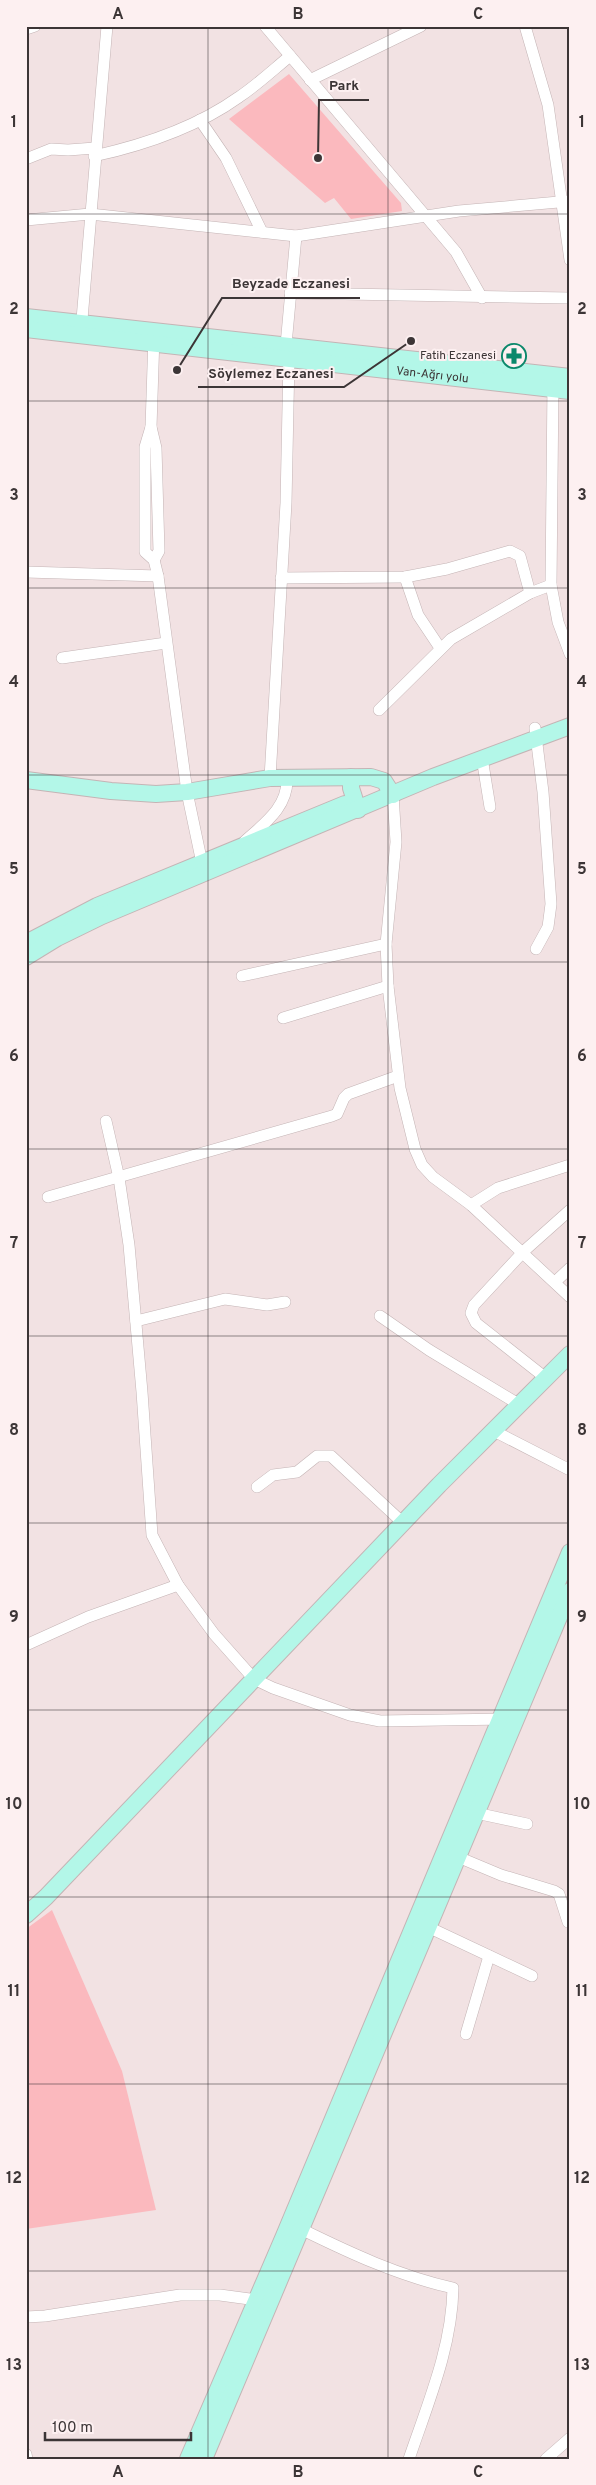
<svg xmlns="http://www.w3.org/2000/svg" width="596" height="2485" viewBox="0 0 596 2485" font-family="Overpass,sans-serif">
<rect width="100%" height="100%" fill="#f2e2e3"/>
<g fill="#fbb9be">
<path d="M289,74L401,203L402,211L351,219L334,198L325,203L229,119Z"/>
<path d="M52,1910L122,2071L156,2210L26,2229V1929Z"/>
</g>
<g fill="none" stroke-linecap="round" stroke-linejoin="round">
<defs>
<g id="street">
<path d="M265,26L456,252L482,298"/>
<path d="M525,26L548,105L570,260"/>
<path d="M26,29L35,26"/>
<path d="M310,80L421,26"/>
<path d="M200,120L226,158L262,232"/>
<path d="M94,156C144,145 197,127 239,97C257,85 273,70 290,56"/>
<path d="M26,159L51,149L68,150L95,148"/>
<path d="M26,220L90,214L296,236L459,211L570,201"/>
<path d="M290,293L570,298"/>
<path d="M81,331L107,26"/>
<path d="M553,383L551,585L558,622L570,654"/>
<path d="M151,427L145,447V552L154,560L158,576L187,792L203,868"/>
<path d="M154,560L159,551L156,448L151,427L154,336"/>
<path d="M26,572L158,576"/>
<path d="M405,577L418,615L440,648"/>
<path d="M281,578L405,577L447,569L510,551L520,556L530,593"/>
<path d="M62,658L166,643"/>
<path d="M379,710L451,639L530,593L551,585"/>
<path d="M535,728L543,792L551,904L548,927L536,949"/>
<path d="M482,758L490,807"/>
<path d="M270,778L286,503L289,358L286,345L296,236"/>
<path d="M393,795L396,842L386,944L388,986L400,1088L415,1149L422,1165L433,1177L471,1205L570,1297"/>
<path d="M245,841C265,823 288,807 287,778"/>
<path d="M242,976L386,944"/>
<path d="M283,1018L388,986"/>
<path d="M106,1121L119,1178L129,1245L142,1392L152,1535L178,1585L214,1634L254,1679L273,1688L350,1715L380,1721L506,1719"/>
<path d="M48,1197L332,1116L337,1114L344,1098L348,1094L398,1076"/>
<path d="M471,1205L498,1188L570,1165"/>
<path d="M555,1282L570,1268"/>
<path d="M380,1316L429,1350L520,1405"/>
<path d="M136,1321L225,1299L267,1305L285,1302"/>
<path d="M547,1379L476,1323L471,1313L474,1305L524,1251L570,1210"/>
<path d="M494,1431L570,1470"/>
<path d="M257,1487L273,1475L297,1472L317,1456H331L403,1523"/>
<path d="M26,1645L88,1617L178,1585"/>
<path d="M476,1813L527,1824"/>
<path d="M458,1857L501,1875L554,1891L559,1894L568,1922"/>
<path d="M428,1927L532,1976"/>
<path d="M466,2034L489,1956"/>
<path d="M301,2229C350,2253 399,2276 453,2288C452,2347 428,2403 409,2459"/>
<path d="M26,2317L45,2316L180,2295H220L264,2301"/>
<path d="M26,2454L27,2459"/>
<path d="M546,2459L570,2438"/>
</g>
<g id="secondary">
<path d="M26,317L570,377"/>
<path id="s1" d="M26,329L570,391"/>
<path d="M351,777V788L358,810"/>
<path d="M26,780L111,791L156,794L187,792L270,778L371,777L384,781L393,795"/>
<path d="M26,943L97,906L345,804"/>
<path d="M26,957L57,938L102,916L433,777L570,726"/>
<path d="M26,1915L46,1897L439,1485L570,1354"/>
<path d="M188,2459L284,2236L570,1552"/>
<path d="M204,2459L570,1591"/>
</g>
</defs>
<use href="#street" stroke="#c4b4b5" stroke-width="12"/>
<use href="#secondary" stroke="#c4b4b5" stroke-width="18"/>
<use href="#street" stroke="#fff" stroke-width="11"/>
<use href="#secondary" stroke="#b3f7e8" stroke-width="16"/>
</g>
<path fill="none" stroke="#3c3536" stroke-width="1" stroke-opacity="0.55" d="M208,26V2459M388,26V2459M26,214H570M26,401H570M26,588H570M26,775H570M26,962H570M26,1149H570M26,1336H570M26,1523H570M26,1710H570M26,1897H570M26,2084H570M26,2271H570"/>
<defs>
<symbol id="pharmacy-ring" viewBox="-11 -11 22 22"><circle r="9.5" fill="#fdf0f1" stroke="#0b886b" stroke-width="1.5"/><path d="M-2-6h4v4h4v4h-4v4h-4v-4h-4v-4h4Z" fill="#0b886b"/></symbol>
</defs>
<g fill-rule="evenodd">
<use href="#pharmacy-ring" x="500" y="342" width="28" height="28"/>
</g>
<g text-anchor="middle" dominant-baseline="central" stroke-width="4" stroke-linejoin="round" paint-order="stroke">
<g font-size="12" fill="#3c3536" stroke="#fdf0f1" text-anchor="end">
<text x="496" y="356">Fatih Eczanesi</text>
</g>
<g font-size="12" fill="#3c3536" stroke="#fdf0f1">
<text stroke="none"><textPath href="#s1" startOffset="409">Van-Ağrı yolu</textPath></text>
</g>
</g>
<path fill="none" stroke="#3c3536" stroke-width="2" d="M318 158L319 100H369M177 370L222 298H360M411 341L344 387H198"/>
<g fill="#3c3536" stroke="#fdf0f1" stroke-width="2">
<circle cx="318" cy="158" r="5"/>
<circle cx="177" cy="370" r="5"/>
<circle cx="411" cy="341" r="5"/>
</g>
<g font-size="14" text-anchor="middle" font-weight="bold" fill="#3c3536" stroke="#fdf0f1" stroke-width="4" stroke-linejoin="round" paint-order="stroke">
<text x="344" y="90">Park</text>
<text x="291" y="288">Beyzade Eczanesi</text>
<text x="271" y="378">Söylemez Eczanesi</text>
</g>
<rect width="596" height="2485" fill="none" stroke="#fdf0f1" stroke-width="55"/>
<path d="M45 2432v8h146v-8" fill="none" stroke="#3c3536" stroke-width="2.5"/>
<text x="52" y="2432" font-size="15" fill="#3c3536" stroke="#fdf0f1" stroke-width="4" paint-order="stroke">100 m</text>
<rect x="28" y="28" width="540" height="2430" fill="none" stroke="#3c3536" stroke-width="2"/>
<g font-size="16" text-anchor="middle" font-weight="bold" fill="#3c3536">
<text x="118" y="19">A</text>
<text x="298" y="19">B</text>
<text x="478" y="19">C</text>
<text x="14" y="127">1</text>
<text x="582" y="127">1</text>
<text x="14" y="314">2</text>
<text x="582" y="314">2</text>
<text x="14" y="500">3</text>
<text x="582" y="500">3</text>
<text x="14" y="687">4</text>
<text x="582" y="687">4</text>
<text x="14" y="874">5</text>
<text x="582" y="874">5</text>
<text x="14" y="1061">6</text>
<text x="582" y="1061">6</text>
<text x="14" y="1248">7</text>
<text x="582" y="1248">7</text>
<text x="14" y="1435">8</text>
<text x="582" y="1435">8</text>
<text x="14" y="1622">9</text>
<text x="582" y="1622">9</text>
<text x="14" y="1809">10</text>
<text x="582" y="1809">10</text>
<text x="14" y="1996">11</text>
<text x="582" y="1996">11</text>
<text x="14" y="2183">12</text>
<text x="582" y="2183">12</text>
<text x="14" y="2370">13</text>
<text x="582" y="2370">13</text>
<text x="118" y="2477">A</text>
<text x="298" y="2477">B</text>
<text x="478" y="2477">C</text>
</g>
</svg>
